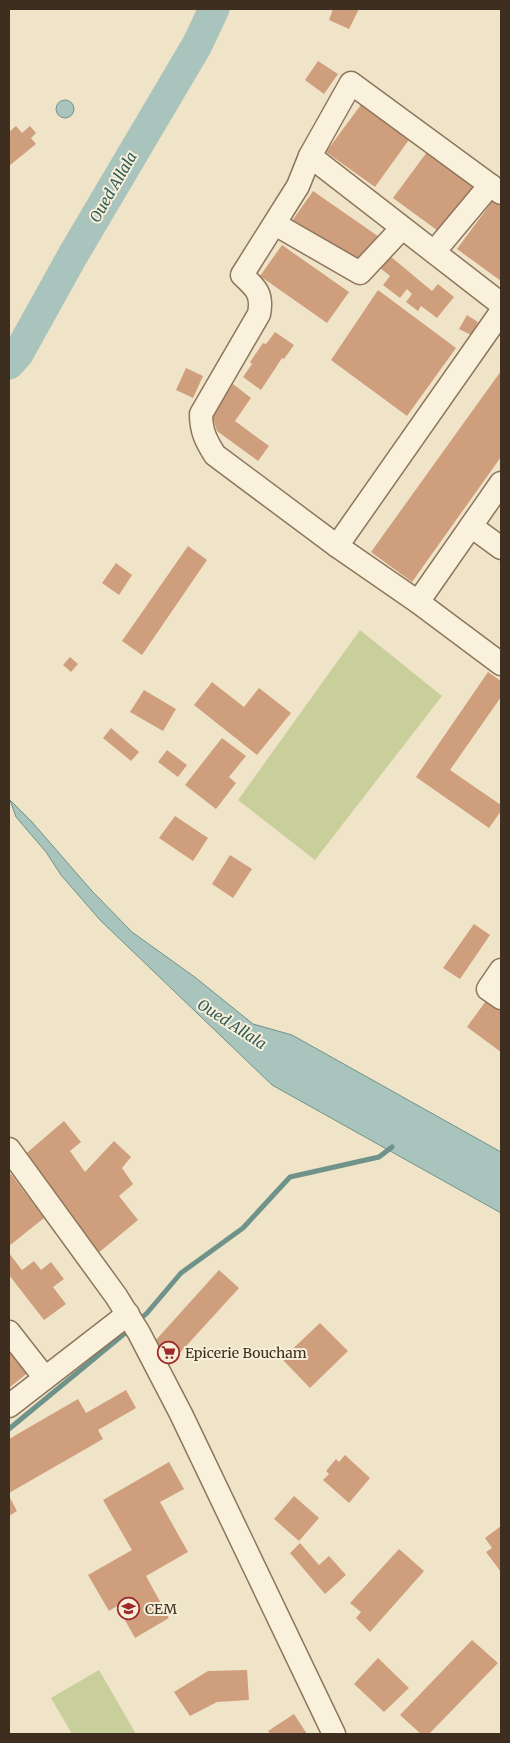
<svg xmlns="http://www.w3.org/2000/svg" width="510" height="1743" viewBox="0 0 510 1743" font-family="Merriweather,serif">
<rect width="100%" height="100%" fill="#f0e4c8"/>
<g fill="#c9cf9b">
<path d="M360,630L442,696L315,860L238,800Z"/>
<path d="M99,1670L136,1734H72L51,1698Z"/>
</g>
<g fill="#a9c4bc" stroke="#6f938a">
<circle cx="65" cy="109" r="9"/>
<path d="M10,800L32,822L92,891L132,932L196,978L253,1024L292,1035L501,1152V1213L272,1085L100,920L61,875L46,852L16,817Z"/>
</g>
<g fill="none" stroke-linecap="round" stroke-linejoin="round">
<g stroke="#6f938a" stroke-width="5">
<path d="M138,1321L147,1313L181,1273L243,1228L290,1177L379,1157L392,1147"/>
<path d="M9,1429L130,1329"/>
</g>
<path stroke="#a9c4bc" stroke-width="31" d="M9,364L18,354L73,255L197,45L214,9"/>
</g>
<g fill="#cf9f7d">
<path d="M333,9H359L349,29L329,20Z"/>
<path d="M318,61L338,74L324,94L305,80Z"/>
<path d="M363,102L411,137L375,187L326,152Z"/>
<path d="M16,126L22,133L30,126L36,133L31,138L36,144L9,166V132Z"/>
<path d="M430,148L478,183L441,233L393,198Z"/>
<path d="M313,191L385,241L365,271L292,221Z"/>
<path d="M494,199L501,204V281L457,249Z"/>
<path d="M282,245L349,292L327,323L260,276Z"/>
<path d="M390,256L432,291L438,284L454,297L437,318L421,306L418,311L406,302L412,294L407,289L400,298L383,285L390,276L380,268Z"/>
<path d="M378,290L456,348L407,416L331,360Z"/>
<path d="M467,315L478,322L471,335L459,329Z"/>
<path d="M275,332L294,345L284,359L282,358L261,390L243,377L252,364L250,362L263,343L266,344Z"/>
<path d="M186,368L203,376L193,398L176,390Z"/>
<path d="M501,371V457L412,582L371,552Z"/>
<path d="M233,384L251,398L235,421L269,446L258,461L217,431L212,415Z"/>
<path d="M188,546L207,560L142,655L122,641Z"/>
<path d="M116,563L132,575L119,595L102,583Z"/>
<path d="M70,657L78,664L71,672L63,665Z"/>
<path d="M488,672L501,681V697L450,770L501,805V811L489,828L416,777Z"/>
<path d="M212,682L244,707L259,688L291,713L257,755L194,705Z"/>
<path d="M144,690L176,709L163,731L130,712Z"/>
<path d="M111,728L139,752L131,761L103,738Z"/>
<path d="M222,738L246,756L229,777L236,783L216,809L185,785Z"/>
<path d="M167,750L187,765L178,777L158,762Z"/>
<path d="M175,816L208,838L193,861L159,838Z"/>
<path d="M230,855L252,869L233,898L212,884Z"/>
<path d="M474,924L490,935L460,979L443,968Z"/>
<path d="M488,998L501,1008V1052L467,1027Z"/>
<path d="M64,1121L81,1142L70,1151L85,1172L114,1141L131,1157L122,1168L133,1184L119,1196L138,1220L97,1254L22,1157Z"/>
<path d="M11,1174L44,1218L9,1246V1175Z"/>
<path d="M9,1253L22,1270L34,1261L41,1270L51,1262L64,1279L53,1287L66,1304L44,1320L9,1275Z"/>
<path d="M219,1270L239,1288L167,1367L155,1341Z"/>
<path d="M320,1323L348,1351L310,1388L282,1359Z"/>
<path d="M9,1344L30,1371L9,1388Z"/>
<path d="M126,1390L136,1408L98,1430L103,1439L9,1493V1439L78,1399L86,1413Z"/>
<path d="M345,1455L370,1478L349,1503L323,1480L329,1474L326,1471L336,1459L339,1462Z"/>
<path d="M169,1462L184,1489L160,1502L188,1552L146,1576L169,1618L135,1638L117,1606L109,1611L88,1575L132,1550L103,1500Z"/>
<path d="M9,1496L17,1511L9,1516Z"/>
<path d="M294,1496L319,1518L299,1541L274,1519Z"/>
<path d="M501,1526V1572L486,1552L492,1548L485,1538Z"/>
<path d="M300,1543L319,1565L329,1556L346,1575L325,1594L290,1553Z"/>
<path d="M399,1549L424,1571L370,1632L356,1618L361,1612L350,1603Z"/>
<path d="M472,1640L498,1663L429,1734H421L400,1715Z"/>
<path d="M378,1658L409,1688L384,1712L354,1684Z"/>
<path d="M247,1670L249,1700L217,1702L190,1716L174,1692L208,1671Z"/>
<path d="M294,1714L307,1734H270L268,1731Z"/>
</g>
<g fill="none" stroke-linecap="round" stroke-linejoin="round">
<defs>
<g id="minor">
<path d="M310,156L501,304"/>
<path d="M501,193L351,83L310,156L298,186L242,275C256,288 263,294 259,314L201,414C201,431 206,441 215,455L337,546L418,602L501,664"/>
<path d="M275,224L360,273L402,228"/>
<path d="M434,252L490,185"/>
<path d="M471,526L501,548"/>
<path d="M337,546L501,312"/>
<path d="M418,602L501,483"/>
<path d="M501,970L488,989L501,998"/>
<path d="M9,1149L116,1296L139,1333L181,1414L334,1734"/>
<path d="M9,1332L45,1378"/>
<path d="M9,1406L128,1314"/>
</g>
</defs>
<use href="#minor" stroke="#8d765c" stroke-width="25"/>
<use href="#minor" stroke="#faf1dc" stroke-width="22"/>
</g>
<defs>
<symbol id="supermarket-ring" viewBox="-11 -11 22 22"><circle r="9.5" fill="#f7eed8" stroke="#9e2a2b" stroke-width="1.5"/><path d="M-6-5.5h2.5l.6 2H6L4.5 2H-2.5L-4.4-4H-6ZM-1.5 3.2a1.3 1.3 0 1 0 .1 0ZM3 3.2a1.3 1.3 0 1 0 .1 0Z" fill="#9e2a2b"/></symbol>
<symbol id="school-ring" viewBox="-11 -11 22 22"><circle r="9.5" fill="#f7eed8" stroke="#9e2a2b" stroke-width="1.5"/><path d="M0-5L7-2L0 1L-7-2ZM-4 1L0 2.5L4 1V4Q0 6-4 4Z" fill="#9e2a2b"/></symbol>
</defs>
<g fill-rule="evenodd">
<use href="#supermarket-ring" x="156" y="1340" width="25" height="25"/>
<use href="#school-ring" x="116" y="1596" width="25" height="25"/>
</g>
<g text-anchor="middle" dominant-baseline="central" stroke-width="4" stroke-linejoin="round" paint-order="stroke">
<g font-size="14" fill="#3d2e20" stroke="#f7eed8" text-anchor="start">
<text x="185" y="1353">Epicerie Boucham</text>
<text x="145" y="1609">CEM</text>
</g>
<g font-size="15" font-style="italic" fill="#2f5d5a" stroke="#f7eed8">
<text transform="translate(113 187) rotate(-60)">Oued Allala</text>
<text transform="translate(232 1024) rotate(33)">Oued Allala</text>
</g>
</g>
<rect width="510" height="1743" fill="none" stroke="#3d2e20" stroke-width="20"/>
</svg>
